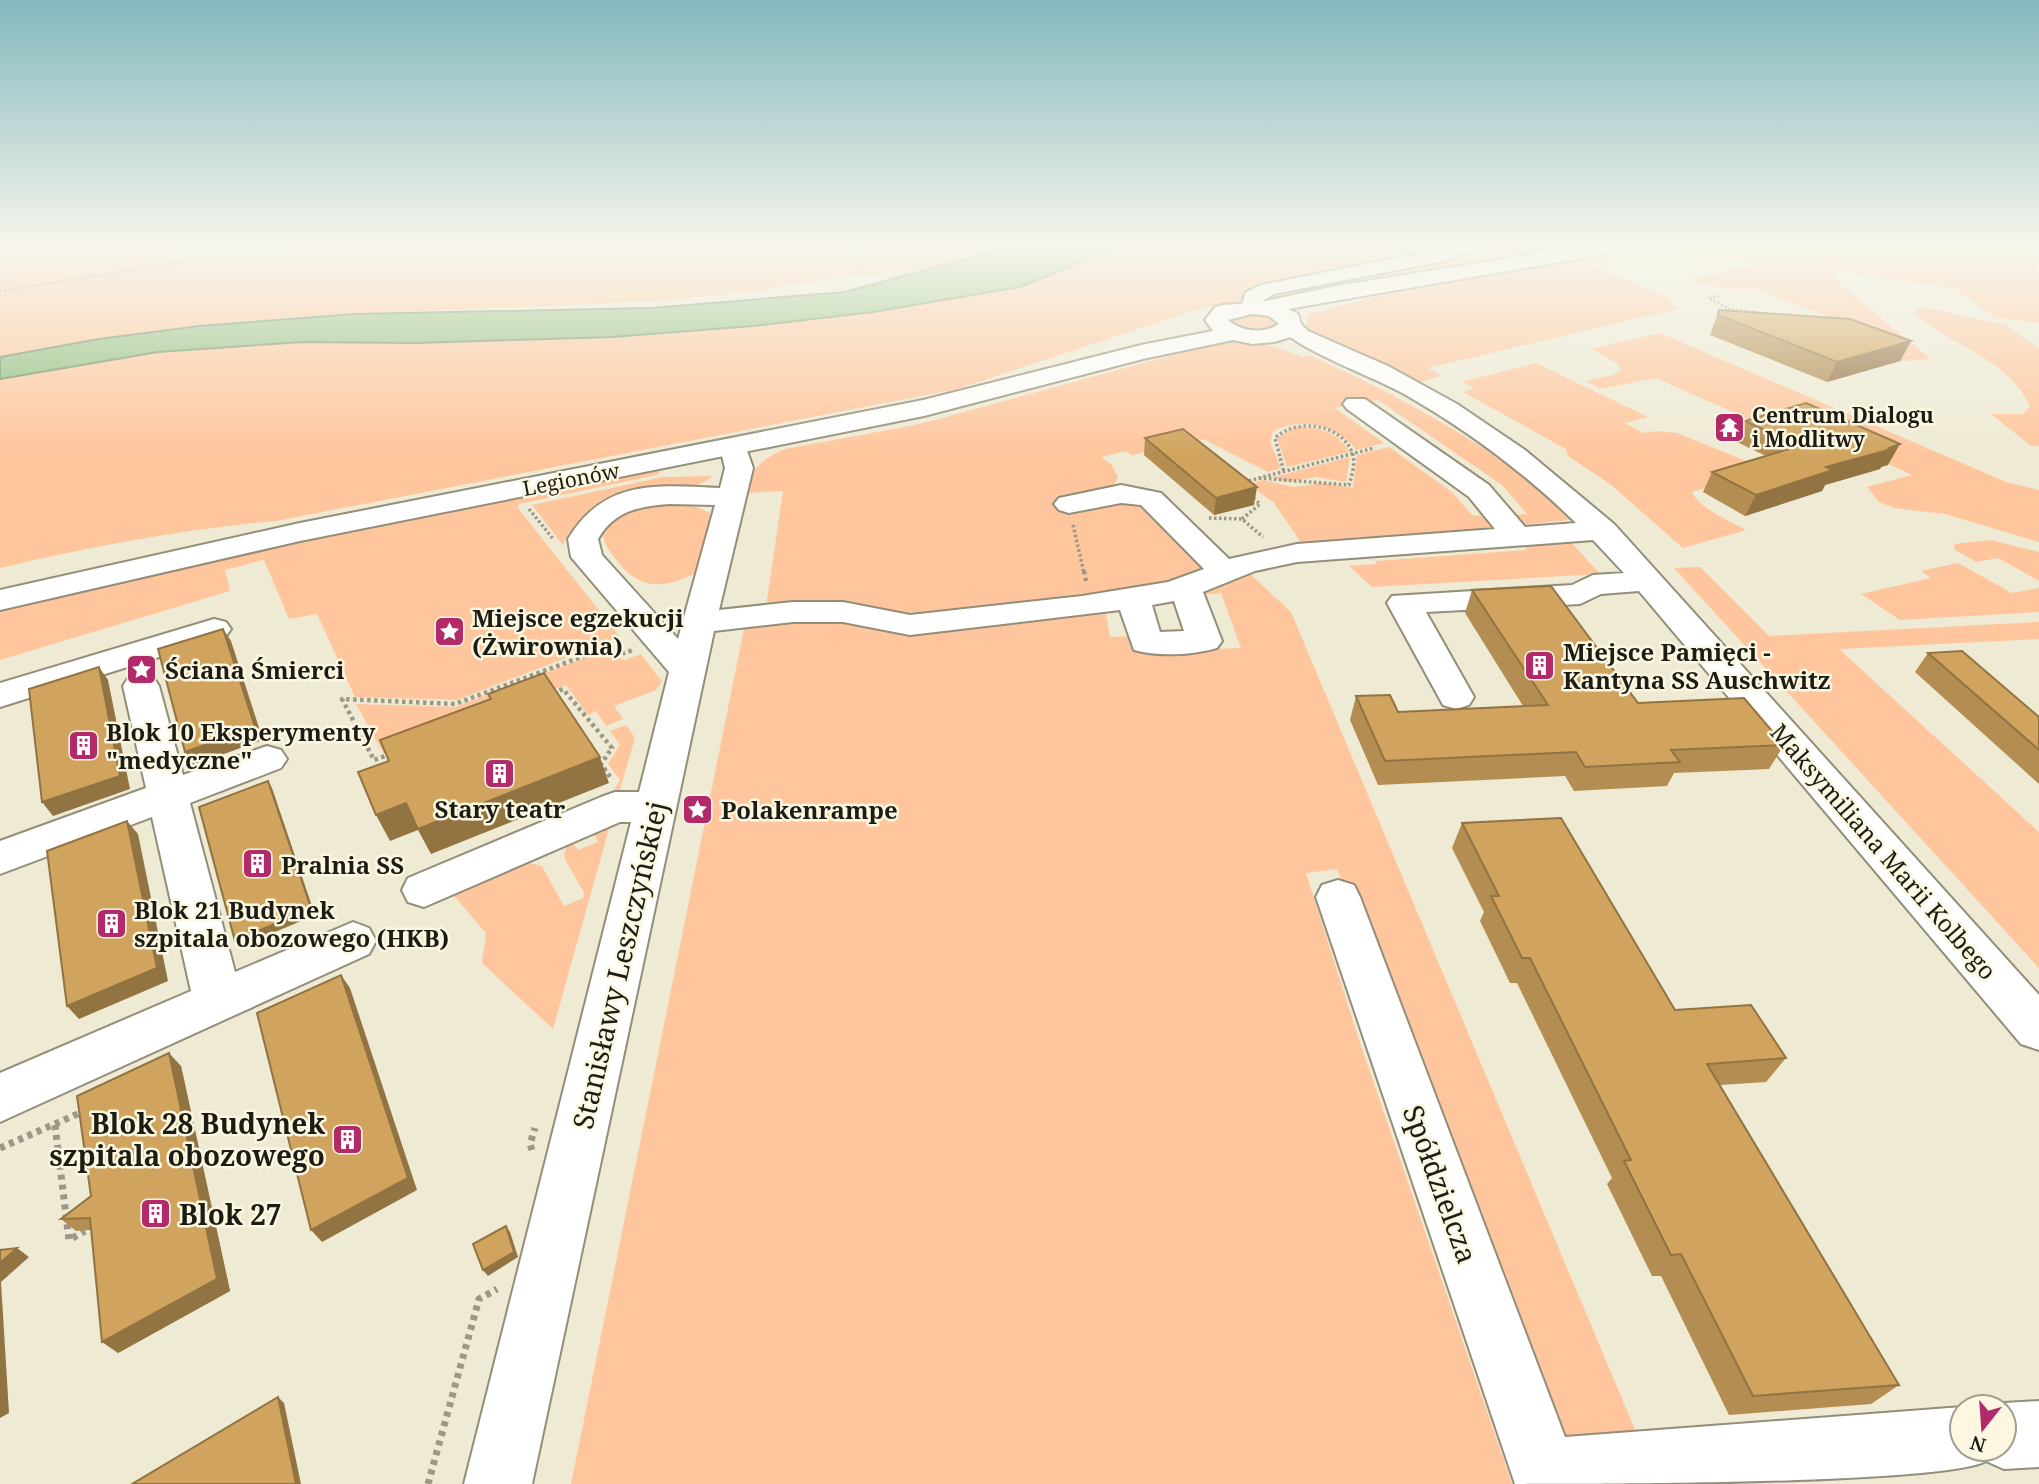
<svg xmlns="http://www.w3.org/2000/svg" width="2039" height="1484" viewBox="0 0 2039 1484" font-family="'Noto Serif',serif">
<rect width="100%" height="100%" fill="#eeead4"/>
<g fill="#ffc69d">
<path d="M0,248H186L199,261L278,248H1005L979,257L910,271L837,276L759,291L656,301L356,314L199,326L99,339L0,357Z"/>
<path d="M1116,248H1450L1422,257L1249,293L1243,301L1206,307L957,389L276,521C183,529 91,547 0,568V379L158,352L302,342L416,343L612,337L753,326L873,312L1020,287Z"/>
<path d="M1472,248H1567L1313,292L1276,302H1258L1262,295Z"/>
<path d="M1637,249H2033L2039,278V323L1996,318L1956,289L1829,269L1842,286L1931,359L1904,361L1878,352L1847,323L1755,289L1732,290L1684,280L1767,263L1644,253Z"/>
<path d="M1595,256L1609,260L1591,265L1668,298L1677,309L1428,368L1441,376L1420,382L1313,337L1307,332V315L1378,296Z"/>
<path d="M1922,307L2006,325L2039,349V446L2030,445L1991,414H2023L2030,406C2007,357 1951,347 1913,312Z"/>
<path d="M1238,312L1270,315L1279,324C1262,335 1244,332 1228,320Z"/>
<path d="M1660,333L2006,482L2039,490V542L1945,514L1894,508L1879,502L1867,487L1912,475L1795,420L1762,425L1656,378L1600,389L1586,381L1613,375L1621,369L1615,362L1591,349Z"/>
<path d="M1233,342L1273,346L1303,357L1309,355C1405,398 1498,450 1578,519L1521,525L1509,515L1527,514L1502,485L1378,400L1364,402L1356,398L1345,401L1350,405L1335,408L1384,443L1356,450C1338,425 1298,415 1272,433L1271,445L1281,468L1268,472L1203,439L1132,455L1126,451L1101,457L1112,465L1118,477L1112,488L1125,499L1146,505L1201,554L1200,575L1092,598L916,617L766,607L783,491L745,493C748,471 765,457 785,449L920,424L1213,344Z"/>
<path d="M1536,363L1648,417L1625,423L1644,433L1657,431L1677,433L1756,465L1758,471L1692,492C1700,509 1730,521 1746,530L1683,548L1610,484L1568,456L1566,449L1463,392L1474,388L1462,382Z"/>
<path d="M1293,428C1313,425 1339,431 1349,452L1287,467L1277,438Z"/>
<path d="M1389,447L1453,493L1473,516L1492,515L1498,531L1302,544L1274,503L1248,484L1262,480L1294,487L1323,483L1353,488L1357,455Z"/>
<path d="M1350,457L1346,482L1315,477L1289,482L1271,478Z"/>
<path d="M658,470L660,472L657,475L519,504L518,508L620,637L457,700L355,697L317,614L289,619L264,560L225,570L230,591L0,660V611L357,527Z"/>
<path d="M712,476C696,492 670,486 650,488C615,492 575,513 563,545L532,505L663,477Z"/>
<path d="M688,503L710,513L714,522L701,570C669,588 642,593 617,561C610,550 603,545 603,532C625,502 654,504 688,503Z"/>
<path d="M1569,540L1600,574L1372,587L1349,566L1376,564L1375,561L1527,550L1522,543Z"/>
<path d="M1991,540L2039,552V581L1998,558L1976,562L1955,550L1954,544Z"/>
<path d="M1958,563L2012,593L2039,588V612L1900,620L1861,594L1931,578L1921,571Z"/>
<path d="M1700,567L1769,636L2039,622V639L1839,649L2039,832V968L1674,568Z"/>
<path d="M1249,573L1291,612L1636,1432L1568,1438L1554,1425L1337,869L1306,873L1361,1046L1512,1484H571L745,624L835,618L891,633L1105,608L1110,637L1132,636L1137,652L1241,648L1221,593L1200,595L1198,589Z"/>
<path d="M600,652L625,660L641,654L662,682L656,690L614,706L623,719L606,726L596,711L588,715L566,685L384,754L356,704L455,707Z"/>
<path d="M626,725L635,738L618,796L607,802L620,780L608,764L620,745L610,731Z"/>
<path d="M612,818L553,1029L482,963L486,933L449,890L526,862L542,866L564,906L583,898L584,893L565,859L564,853L571,840L578,850L598,842L591,829Z"/>
</g>
<path fill="#8dbd7d" stroke="#6b8d5e" stroke-width="2" d="M1005,248H1116L1020,287L873,312L753,326L612,337L416,343L302,342L158,352L0,379V357L99,339L199,326L356,314L651,308L845,292Z"/>
<g fill="none" stroke-linecap="round" stroke-linejoin="round">
<defs>
<g id="minor">
<path d="M1446,248H1474L1471,252L1444,261L1274,294L1264,300L1260,312L1252,314L1241,307L1246,292L1261,285Z"/>
<path d="M1291,320L1299,322L1308,331L1388,366L1457,404L1525,450L1614,524L2039,995V1050L2021,1044L1639,591L1601,594L1580,604L1426,612L1474,697L1469,705L1456,709L1443,705L1387,603L1392,596L1572,585L1593,575L1624,573L1593,540L1297,562L1255,571L1203,592L1222,641L1217,648C1192,655 1159,657 1134,650L1120,610L910,635L843,622H793L714,631L532,1484H464L631,822H620L424,907L408,902L402,890L408,878L601,797L615,792H639L669,672L571,557L568,539C604,479 656,485 720,488L725,468L720,448L724,442H744L753,468L719,610L793,602H843L910,615L1082,596L1168,582L1204,569L1141,505L1121,503L1069,513L1059,510L1054,504L1059,498L1121,485L1161,493L1229,559L1297,544L1495,529L1469,497L1347,409L1343,404L1347,399H1365L1489,485L1525,527L1576,523C1525,473 1467,430 1406,395C1377,378 1295,349 1280,327ZM670,504L715,505L678,639L602,555L598,539C614,511 639,506 670,504ZM1174,601L1184,631L1160,632L1152,605Z"/>
<path d="M214,619L226,622L231,629L226,636L0,707V683Z"/>
<path d="M141,675L154,678L159,686L183,775L267,746L281,750L287,759L281,768L190,803L235,972L353,922L369,928L376,941L369,954L0,1122V1073L191,991L152,817L0,874V841L146,788L123,686L128,678Z"/>
<path d="M1338,880L1354,885L1360,897L1565,1437L1962,1407V1449H2004V1407H1995L2004,1403L2039,1401V1467L2004,1469L1986,1461C1947,1484 1587,1484 1515,1484L1316,897L1322,885Z"/>
</g>
<path id="major" d="M1571,248H1616L1606,254L1288,309L1298,314L1302,327L1291,337L1274,342L1252,344L1233,340L1143,359L924,416L300,541L0,610V590L300,523L923,400L1141,345L1213,331L1205,320L1215,307L1223,305L1261,302L1336,286ZM1252,314L1269,316L1279,324C1263,334 1242,332 1228,320Z"/>
</defs>
<use href="#minor" stroke="#928e7a" stroke-width="4"/>
<use href="#major" stroke="#928e7a" stroke-width="4"/>
<g stroke="#9b9888" stroke-width="2.5" stroke-dasharray="2 2" stroke-linecap="butt">
<path d="M849,248L862,271"/>
<path d="M0,291L272,248"/>
<path d="M1719,296L1709,298L1729,309L1759,313"/>
</g>
<g stroke="#9b9888" stroke-width="3.5" stroke-dasharray="2.5 2.5" stroke-linecap="butt">
<path d="M1259,478L1349,485C1352,475 1356,462 1352,452C1340,423 1296,418 1275,438L1284,472"/>
<path d="M1244,482L1374,448"/>
<path d="M529,509L554,540"/>
<path d="M1209,518L1242,519L1263,537"/>
<path d="M1242,519L1260,504L1252,497"/>
<path d="M1073,525L1084,573"/>
</g>
<g stroke="#9b9888" stroke-width="4.5" stroke-dasharray="3.5 3.5" stroke-linecap="butt">
<path d="M1084,571L1086,581"/>
<path d="M553,693L563,689L612,748L601,764L611,778"/>
<path d="M391,754L374,760L342,699L455,704L608,647L624,653L633,650"/>
</g>
<g stroke="#9b9888" stroke-width="7" stroke-dasharray="5 5" stroke-linecap="butt">
<path d="M55,1125L69,1240L85,1231"/>
<path d="M0,1148L82,1112"/>
<path d="M532,1150L530,1144L535,1128"/>
<path d="M428,1484L479,1299L497,1289"/>
</g>
<use href="#minor" fill="#fff" fill-rule="evenodd"/>
<use href="#major" fill="#fff" fill-rule="evenodd"/>
</g>
<g fill="#b38d51">
<path d="M1719,310L1911,341L1900,361L1827,382L1710,335Z"/>
<path d="M1745,421L1888,465L1881,467L1880,469L1825,485L1822,491L1745,516L1703,492L1712,472L1766,456L1735,441Z"/>
<path d="M1145,438L1254,505L1214,515L1144,455Z"/>
<path d="M1472,590L1638,703L1784,745L1769,769L1674,773L1667,786L1574,791L1565,776L1378,785L1350,720L1356,696L1398,712L1523,706L1465,613Z"/>
<path d="M1928,653L2039,717V784L1915,672Z"/>
<path d="M1462,823L1675,1010L1786,1058L1766,1082L1720,1085L1899,1385L1871,1404L1729,1415L1661,1276H1652L1607,1184L1612,1178L1517,983H1510L1480,921L1484,912L1452,848Z"/>
<path d="M181,1066L230,1291L118,1353L91,1230L76,1231L61,1219L91,1196Z"/>
</g>
<g fill="#927342">
<path d="M1911,341L1900,361L1827,382L1837,362Z"/>
<path d="M1900,444L1888,465L1881,467L1880,469L1825,485L1822,491L1745,516L1756,495L1826,467Z"/>
<path d="M1257,487L1254,505L1214,515L1216,498Z"/>
<path d="M223,629L231,641L263,740L193,765L185,752Z"/>
<path d="M99,667L108,680L130,789L53,816L42,802Z"/>
<path d="M600,757L609,783L431,854L418,830L390,841L376,815L406,803Z"/>
<path d="M268,781L272,788L315,915L240,947L235,941Z"/>
<path d="M127,821L138,834L168,981L79,1019L67,1006Z"/>
<path d="M341,975L350,988L417,1190L322,1242L311,1230Z"/>
<path d="M169,1053L181,1066L230,1291L118,1353L102,1342Z"/>
<path d="M506,1226L510,1232L518,1257L488,1276L483,1270Z"/>
<path d="M17,1248L29,1257L1,1282L9,1413L0,1418V1263Z"/>
<path d="M278,1397L284,1403L301,1484H296Z"/>
</g>
<g fill="#d0a45e" stroke="#927342" stroke-width="2">
<path d="M1719,310L1850,319L1911,341L1837,362L1718,315Z"/>
<path d="M1806,403L1900,444L1889,448L1892,449L1826,467L1833,470L1756,495L1712,472L1799,446L1745,421Z"/>
<path d="M1183,429L1257,487L1216,498L1145,438Z"/>
<path d="M1551,586L1638,703L1744,698L1784,745L1671,750L1680,762L1585,767L1576,752L1385,761L1356,696L1390,695L1398,712L1548,705L1472,590Z"/>
<path d="M223,629L255,727L185,752L158,649Z"/>
<path d="M1962,651L2039,717V750L1928,653Z"/>
<path d="M99,667L120,776L42,802L29,689Z"/>
<path d="M544,673L600,757L418,829L406,803L376,815L358,772L389,761L380,740L491,699L488,694Z"/>
<path d="M268,781L311,908L235,941L199,807Z"/>
<path d="M1561,818L1675,1010L1751,1005L1786,1058L1707,1064L1899,1385L1753,1396L1681,1254L1671,1255L1624,1161L1631,1160L1530,958H1522L1491,896H1499L1462,823Z"/>
<path d="M127,821L157,968L67,1006L47,851Z"/>
<path d="M341,975L408,1178L311,1230L257,1013Z"/>
<path d="M169,1053L217,1279L102,1342L90,1218L61,1219L91,1196L77,1096Z"/>
<path d="M506,1226L514,1252L483,1270L473,1244Z"/>
<path d="M17,1248L0,1263V1250Z"/>
<path d="M278,1397L296,1484H132Z"/>
</g>
<linearGradient id="sky" x2="0" y2="1"><stop stop-color="#83b8bd"/><stop offset="0.54" stop-color="#f7f6ec"/><stop offset="1" stop-color="#f7f6ec" stop-opacity="0"/></linearGradient>
<rect width="2039" height="456" fill="url(#sky)"/>
<defs>
<symbol id="temple-square" viewBox="-11 -11 22 22"><rect x="-9" y="-9" width="18" height="18" rx="4" fill="#b22a6a" stroke="#fcf7e1"/><path d="M0-6L5-2H3V0L6.5 2.5H4V6H1.5V3h-3V6H-4V2.5H-6.5L-3 0V-2H-5Z" fill="#fff"/></symbol>
<symbol id="sight-square" viewBox="-11 -11 22 22"><rect x="-9" y="-9" width="18" height="18" rx="4" fill="#b22a6a" stroke="#fcf7e1"/><path d="M0-6L1.8-2.2L6-1.7L2.9 1.2L3.7 5.4L0 3.3L-3.7 5.4L-2.9 1.2L-6-1.7L-1.8-2.2Z" fill="#fff"/></symbol>
<symbol id="building-square" viewBox="-11 -11 22 22"><rect x="-9" y="-9" width="18" height="18" rx="4" fill="#b22a6a" stroke="#fcf7e1"/><path d="M-4-6H4V6H1V3H-1V6H-4ZM-2.5-4.3h1.7v1.8h-1.7ZM.8-4.3h1.7v1.8H.8ZM-2.5-1h1.7V.8h-1.7ZM.8-1h1.7V.8H.8Z" fill="#fff"/></symbol>
</defs>
<g fill-rule="evenodd">
<use href="#temple-square" x="1712" y="410" width="35" height="35"/>
<use href="#sight-square" x="432" y="614" width="35" height="35"/>
<use href="#building-square" x="1522" y="648" width="35" height="35"/>
<use href="#sight-square" x="124" y="652" width="35" height="35"/>
<use href="#building-square" x="66" y="728" width="35" height="35"/>
<use href="#building-square" x="482" y="756" width="35" height="35"/>
<use href="#sight-square" x="680" y="792" width="35" height="35"/>
<use href="#building-square" x="240" y="846" width="35" height="35"/>
<use href="#building-square" x="94" y="906" width="35" height="35"/>
<use href="#building-square" x="330" y="1122" width="35" height="35"/>
<use href="#building-square" x="138" y="1196" width="35" height="35"/>
</g>
<g text-anchor="middle" dominant-baseline="central" stroke-width="5" stroke-linejoin="round" paint-order="stroke">
<g font-size="21" font-weight="bold" fill="#1d1c14" stroke="#fcf7e1" text-anchor="start">
<text x="1752" y="415">Centrum Dialogu<tspan x="1752" dy="24">i Modlitwy</tspan></text>
</g>
<g font-size="21" fill="#1d1c14" stroke="#fcf7e1">
<text transform="translate(571 479) rotate(-11)">Legionów</text>
</g>
<g font-size="24" font-weight="bold" fill="#1d1c14" stroke="#fcf7e1" text-anchor="start">
<text x="472" y="617">Miejsce egzekucji<tspan x="472" dy="28">(Żwirownia)</tspan></text>
<text x="1563" y="651">Miejsce Pamięci -<tspan x="1563" dy="28">Kantyna SS Auschwitz</tspan></text>
<text x="165" y="669">Ściana Śmierci</text>
<text x="106" y="731">Blok 10 Eksperymenty<tspan x="106" dy="28">"medyczne"</tspan></text>
<text x="500" y="808" text-anchor="middle">Stary teatr</text>
<text x="721" y="809">Polakenrampe</text>
<text x="281" y="864">Pralnia SS</text>
<text x="134" y="909">Blok 21 Budynek<tspan x="134" dy="28">szpitala obozowego (HKB)</tspan></text>
</g>
<g font-size="24" fill="#1d1c14" stroke="#fcf7e1">
<text transform="translate(1884 851) rotate(49)">Maksymiliana Marii Kolbego</text>
</g>
<g font-size="28" fill="#1d1c14" stroke="#fcf7e1">
<text transform="translate(619 965) rotate(-77)">Stanisławy Leszczyńskiej</text>
<text transform="translate(1441 1184) rotate(70)">Spółdzielcza</text>
</g>
<g font-size="28" font-weight="bold" fill="#1d1c14" stroke="#fcf7e1" text-anchor="end">
<text x="325" y="1123">Blok 28 Budynek<tspan x="325" dy="32">szpitala obozowego</tspan></text>
<text x="179" y="1214" text-anchor="start">Blok 27</text>
</g>
</g>
<g transform="translate(1983 1428) rotate(197)"><circle r="33" fill="#fcf7e1" stroke="#a39f8f" stroke-width="2"/>
<path d="M0-5L12 26L0 18L-12 26Z" fill="#b22a6a"/>
<text y="-10" font-size="19" font-weight="bold" text-anchor="middle" fill="#1d1c14">N</text>
</g>
</svg>
